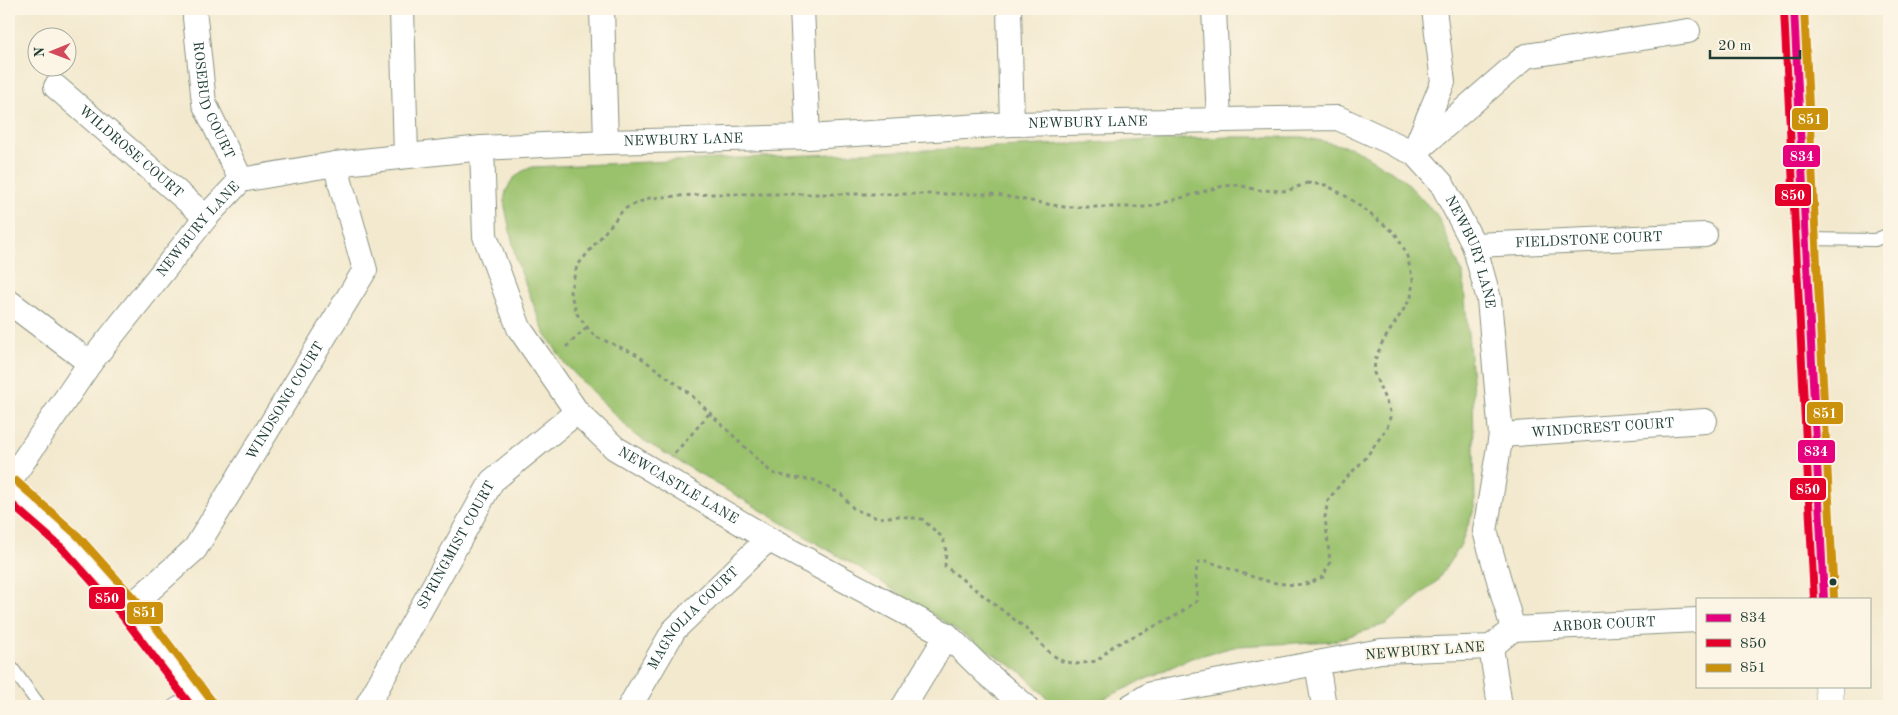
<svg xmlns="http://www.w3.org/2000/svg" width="1898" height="715" viewBox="0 0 1898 715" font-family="'Old Standard TT',serif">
<rect width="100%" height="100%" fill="#fcf5e5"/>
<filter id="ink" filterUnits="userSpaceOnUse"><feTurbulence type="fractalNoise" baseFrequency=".02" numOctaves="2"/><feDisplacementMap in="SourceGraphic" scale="10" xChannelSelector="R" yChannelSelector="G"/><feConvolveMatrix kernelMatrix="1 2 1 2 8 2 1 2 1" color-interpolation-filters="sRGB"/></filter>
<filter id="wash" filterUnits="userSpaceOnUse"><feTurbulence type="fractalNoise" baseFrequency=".0096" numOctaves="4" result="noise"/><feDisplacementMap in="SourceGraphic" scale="20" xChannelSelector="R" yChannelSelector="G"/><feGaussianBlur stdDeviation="1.12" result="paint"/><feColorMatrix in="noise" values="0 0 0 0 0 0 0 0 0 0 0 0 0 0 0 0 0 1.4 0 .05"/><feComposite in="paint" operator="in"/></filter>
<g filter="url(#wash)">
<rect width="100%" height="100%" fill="#f3e9cf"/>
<path fill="#9ac16c" stroke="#5c7f50" d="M1229,137H1303L1353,148L1401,177L1437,215L1463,275L1473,392L1475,507L1460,546L1437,581L1386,624L1334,641L1238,646L1191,658L1088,706H1060L1049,700L1021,672L938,618L862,570L636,436L566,365L544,332L516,259L504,202L506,191L512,180L521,172L532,167Z"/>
</g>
<g filter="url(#ink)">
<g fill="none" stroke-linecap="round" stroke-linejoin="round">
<defs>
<g id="service">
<path d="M1806,239L1875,240L1889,234"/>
<path d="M9,664L40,706"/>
<path d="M173,706L193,693"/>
</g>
<g id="minor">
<path d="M402,9L406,156"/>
<path d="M602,9L606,142"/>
<path d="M802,9L808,137"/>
<path d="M1009,9L1012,124"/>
<path d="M1214,9L1219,120"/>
<path id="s1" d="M195,18L204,103L241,180"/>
<path id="s2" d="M56,87L206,217"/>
<path d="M1416,147L1443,82L1434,9"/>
<path id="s3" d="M482,148L485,236L519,328L577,412L615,448L768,539L947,635L985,672L1025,706"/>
<path d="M1414,153L1526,56L1688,31"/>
<path id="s4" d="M1474,245L1705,235"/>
<path d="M9,302L90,363"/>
<path id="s5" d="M1501,435L1705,421"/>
<path id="s6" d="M9,482L90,363L206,217L241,180L335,164L482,148L606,142L808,137L1012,124L1338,118L1414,153L1442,184L1474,245L1489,299L1501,435L1485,531L1513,629L1491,647L1381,651L1151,694L1131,706"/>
<path d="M9,489L71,543L129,608L203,706"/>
<path id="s7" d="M129,608L195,549L365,270L335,164"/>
<path id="s8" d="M1513,629L1697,620"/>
<path d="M1491,647L1500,706"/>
<path d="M1317,663L1324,706"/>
<path id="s9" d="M367,706L492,481L577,412"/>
<path id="s10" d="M630,706L674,630L768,539"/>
<path d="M904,706L947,635"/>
</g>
<g id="tertiary">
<path d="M1794,9L1824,599"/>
<path d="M1829,686L1830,706"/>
</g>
</defs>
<use href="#service" stroke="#899382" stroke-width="14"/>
<use href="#minor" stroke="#899382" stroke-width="26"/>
<use href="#tertiary" stroke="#899382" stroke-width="29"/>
<g stroke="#899382" stroke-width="3" stroke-dasharray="4 4" stroke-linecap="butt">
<path d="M1307,183L1326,185L1349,198L1395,233L1406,252L1413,280L1411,298L1382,343L1375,360L1374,373L1391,414L1387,428L1364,460L1343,481L1328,500L1325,517L1330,562L1323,577C1317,579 1311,583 1305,584C1270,588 1238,570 1206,561L1199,562C1193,575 1198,587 1197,601L1174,617L1113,646L1097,661L1076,664L1062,661L1050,653L1024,627L945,566L946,551L943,538L922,519L899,516L877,518L854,509L841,494L814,480L794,478L772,473L690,394L636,354L594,336L577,314L570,292L577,266L624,209L649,198L711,194H992L1064,207H1149L1223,186L1239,185L1257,190L1287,191Z"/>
<path d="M566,347L587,327"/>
<path d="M675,453L709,414"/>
</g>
<use href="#service" stroke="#fff" stroke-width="12"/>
<use href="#minor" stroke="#fff" stroke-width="24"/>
<use href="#tertiary" stroke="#fff" stroke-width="28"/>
<defs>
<path id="bus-1" d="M1794,9L1824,599"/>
<g id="bus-2">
<path d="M1784,10L1814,599"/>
<path d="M9,502L64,550L121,614L191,706"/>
</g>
<g id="bus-3">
<path d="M1804,9L1834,598"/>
<path d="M16,481L78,536L137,602L211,700"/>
</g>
</defs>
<use href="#bus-1" stroke="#fcf5e5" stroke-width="11"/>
<use href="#bus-2" stroke="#fcf5e5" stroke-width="11"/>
<use href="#bus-3" stroke="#fcf5e5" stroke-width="11"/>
<use href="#bus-1" stroke="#e5007d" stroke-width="8"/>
<use href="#bus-2" stroke="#e4002b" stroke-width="8"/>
<use href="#bus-3" stroke="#cc910a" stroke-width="8"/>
</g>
</g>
<circle fill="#1f3d34" stroke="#fcf5e5" stroke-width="2" cx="1833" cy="582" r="4.5"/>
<g text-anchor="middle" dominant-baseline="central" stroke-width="4" stroke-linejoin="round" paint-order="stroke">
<g font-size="14" fill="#1f3d34" stroke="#fcf5e5">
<text stroke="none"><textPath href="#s1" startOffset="85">ROSEBUD COURT</textPath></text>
<text stroke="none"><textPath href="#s6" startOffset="1231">NEWBURY LANE</textPath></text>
<text stroke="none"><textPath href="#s6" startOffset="826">NEWBURY LANE</textPath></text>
<text stroke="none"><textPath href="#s2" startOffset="99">WILDROSE COURT</textPath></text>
<text stroke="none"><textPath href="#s6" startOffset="316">NEWBURY LANE</textPath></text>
<text stroke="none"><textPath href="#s4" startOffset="115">FIELDSTONE COURT</textPath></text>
<text stroke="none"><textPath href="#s6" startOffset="1681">NEWBURY LANE</textPath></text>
<text stroke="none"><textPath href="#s7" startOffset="262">WINDSONG COURT</textPath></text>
<text stroke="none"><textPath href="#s5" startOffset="102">WINDCREST COURT</textPath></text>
<text stroke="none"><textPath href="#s3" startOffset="414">NEWCASTLE LANE</textPath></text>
<text stroke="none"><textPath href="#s9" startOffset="184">SPRINGMIST COURT</textPath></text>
<text stroke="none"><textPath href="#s10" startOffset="109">MAGNOLIA COURT</textPath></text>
<text stroke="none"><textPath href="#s8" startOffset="91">ARBOR COURT</textPath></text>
<text transform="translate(1425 651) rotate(-4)">NEWBURY LANE</text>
</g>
</g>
<g stroke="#fcf5e5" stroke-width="2">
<rect x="1791" y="107" width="38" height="24" rx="5" fill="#cc910a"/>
<rect x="1782" y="144" width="39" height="24" rx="5" fill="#e5007d"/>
<rect x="1774" y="183" width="38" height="24" rx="5" fill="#e4002b"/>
<rect x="1806" y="401" width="38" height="24" rx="5" fill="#cc910a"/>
<rect x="1797" y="439" width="39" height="25" rx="5" fill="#e5007d"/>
<rect x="1789" y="477" width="38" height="24" rx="5" fill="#e4002b"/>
<rect x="88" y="586" width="38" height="24" rx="5" fill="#e4002b"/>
<rect x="126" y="601" width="38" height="24" rx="5" fill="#cc910a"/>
</g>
<g font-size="14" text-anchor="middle" font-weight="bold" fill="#fff">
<text x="1810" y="124">851</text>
<text x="1802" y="161">834</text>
<text x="1793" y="200">850</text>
<text x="1825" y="418">851</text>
<text x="1816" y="456">834</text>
<text x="1808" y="494">850</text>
<text x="107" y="603">850</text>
<text x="145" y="617">851</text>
</g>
<rect width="1898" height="715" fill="none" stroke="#fcf5e5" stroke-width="30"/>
<rect x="1696" y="598" width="175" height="90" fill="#fcf5e5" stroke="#a4ab9e"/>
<rect x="1706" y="614" width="25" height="8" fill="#e5007d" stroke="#a4ab9e"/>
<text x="1740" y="622" font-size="15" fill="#1f3d34">834</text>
<rect x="1706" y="639" width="25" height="8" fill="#e4002b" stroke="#a4ab9e"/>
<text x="1740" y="648" font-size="15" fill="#1f3d34">850</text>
<rect x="1706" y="664" width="25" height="8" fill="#cc910a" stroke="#a4ab9e"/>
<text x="1740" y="672" font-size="15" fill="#1f3d34">851</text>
<g transform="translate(52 52) rotate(269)"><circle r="24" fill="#fcf5e5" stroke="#a4ab9e"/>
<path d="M0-4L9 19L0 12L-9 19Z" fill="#d1495b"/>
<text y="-8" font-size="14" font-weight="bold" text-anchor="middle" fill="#1f3d34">N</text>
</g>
<path d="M1710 50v8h90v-8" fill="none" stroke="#1f3d34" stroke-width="2.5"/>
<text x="1718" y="50" font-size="15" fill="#1f3d34" stroke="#fcf5e5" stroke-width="4" paint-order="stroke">20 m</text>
</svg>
